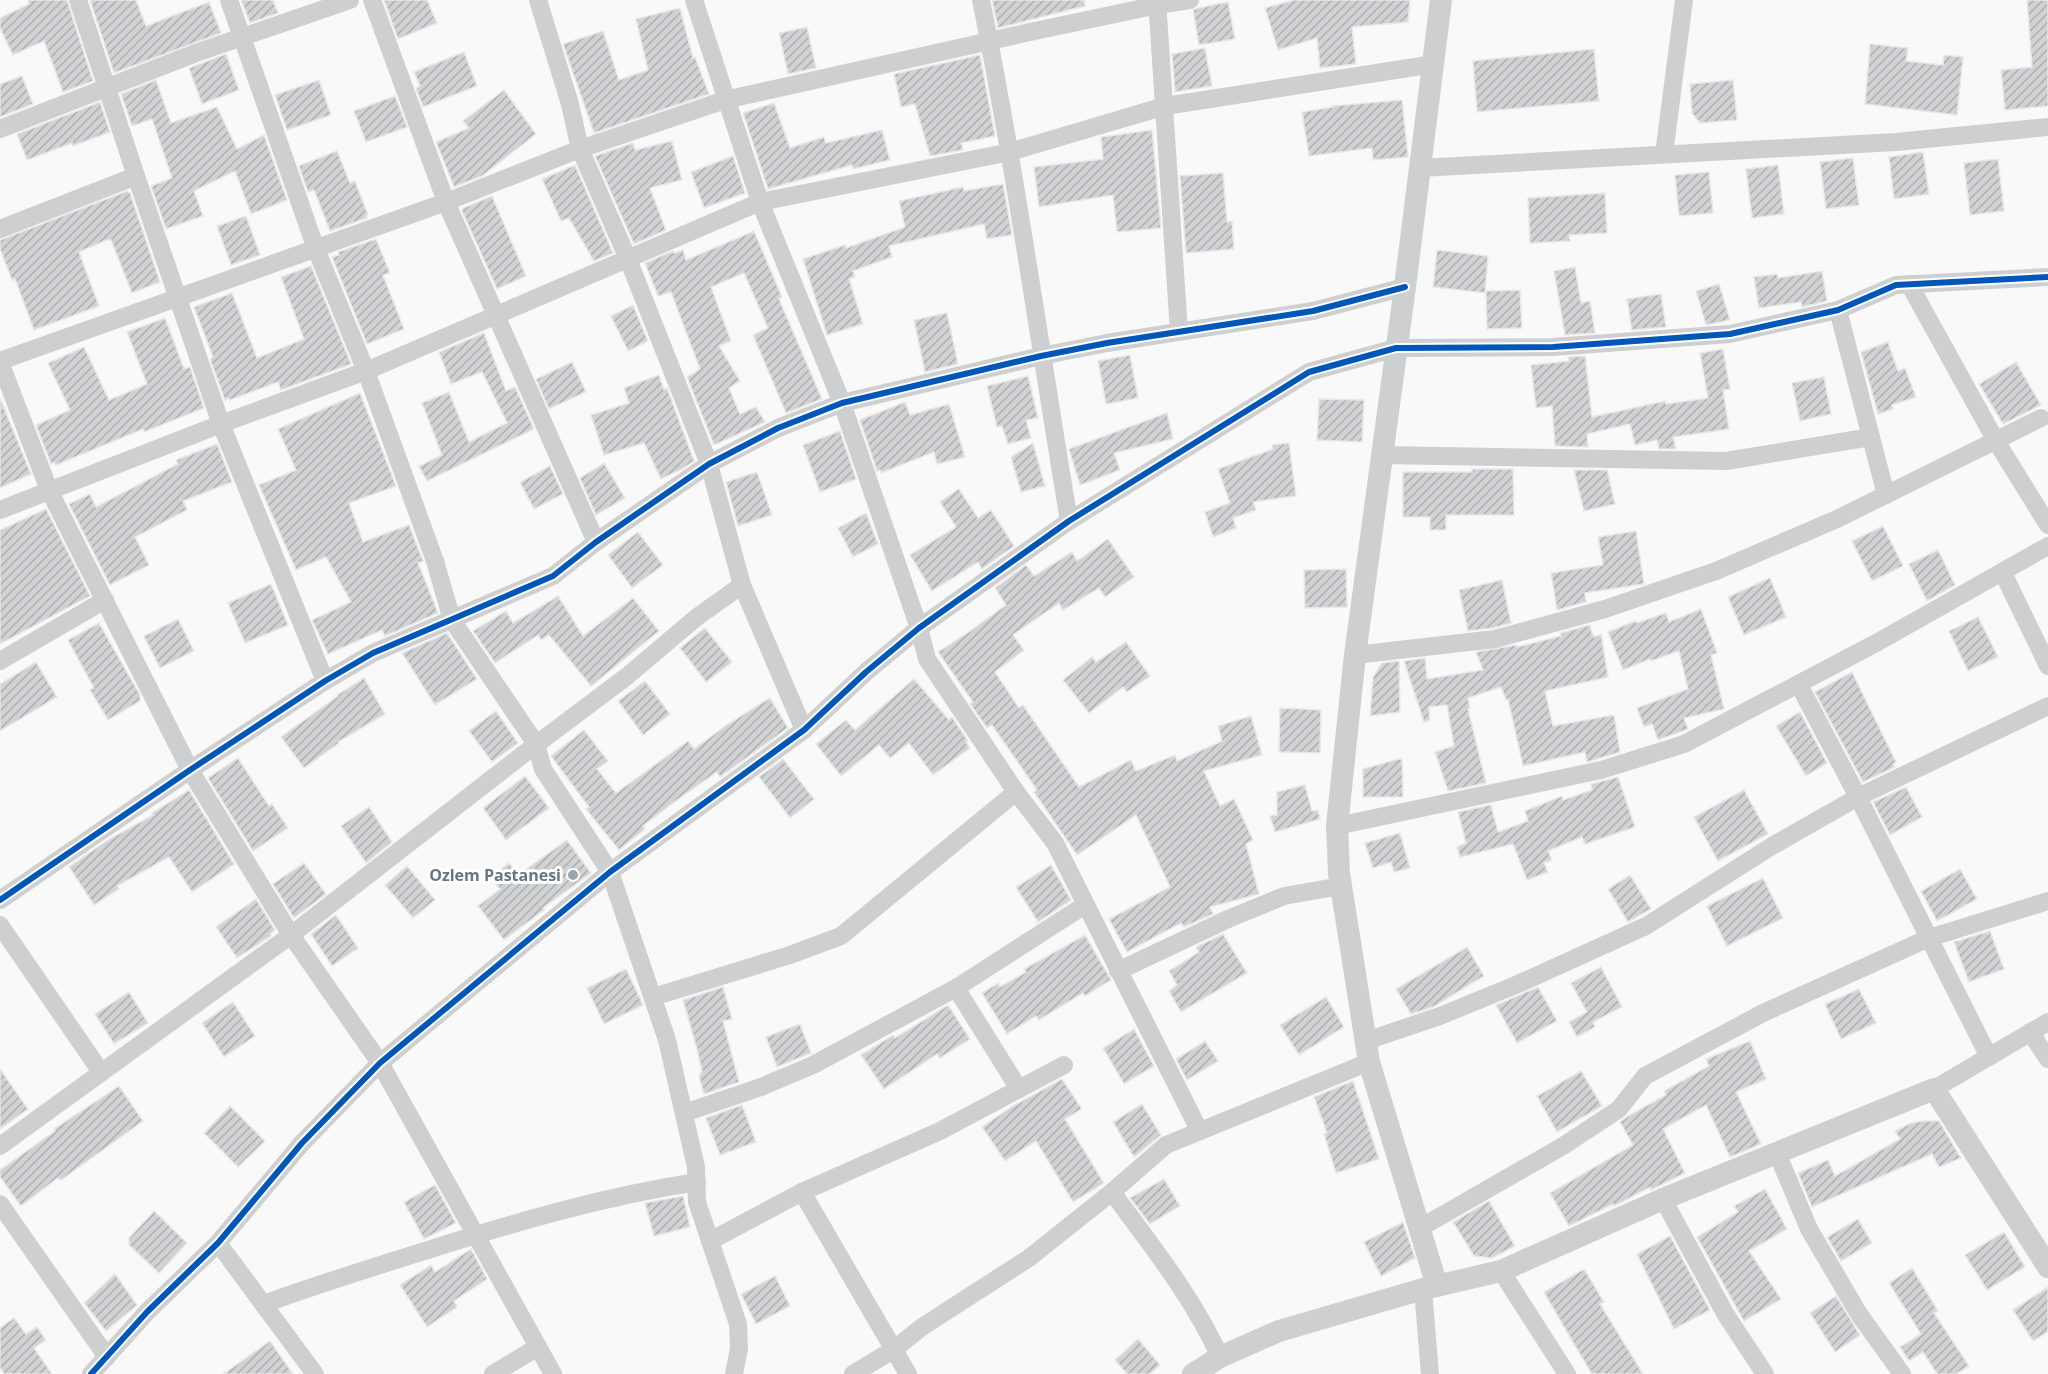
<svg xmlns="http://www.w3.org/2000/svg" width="2048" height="1374" viewBox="0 0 2048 1374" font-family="'Open Sans',sans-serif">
<defs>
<pattern id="building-hatch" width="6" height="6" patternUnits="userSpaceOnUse" patternTransform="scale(1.5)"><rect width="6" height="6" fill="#d0d2d3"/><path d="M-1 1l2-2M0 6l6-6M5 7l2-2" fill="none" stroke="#acafb1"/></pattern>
</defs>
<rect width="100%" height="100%" fill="#f9f9f9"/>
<g fill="url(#building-hatch)" stroke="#e8e8e8" stroke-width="1.5">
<path d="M28,0H67L93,81L63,92L44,41L13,55L0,28V18L29,4Z"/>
<path d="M90,0H136L146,26L209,2L221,33L114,73Z"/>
<path d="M241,0H273L278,13L250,23Z"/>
<path d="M384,0H427L437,23L398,39Z"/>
<path d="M992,0H1084L1085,6L998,28Z"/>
<path d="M1294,0H1410L1408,22L1352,27L1356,64L1320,68L1317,38L1278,50L1265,8Z"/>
<path d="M2027,0H2048V106L2005,110L2001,70L2032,67Z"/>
<path d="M1228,2L1235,39L1199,45L1193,10L1198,8Z"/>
<path d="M680,8L693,58L695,57L709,94L594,133L563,44L603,31L619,80L648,70L636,19Z"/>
<path d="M807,27L816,68L788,74L779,33Z"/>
<path d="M1870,44L1908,48L1906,61L1943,65L1944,55L1963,57L1957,115L1865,104Z"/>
<path d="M1205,48L1212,86L1175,92L1172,54Z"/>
<path d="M1594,49L1599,101L1477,112L1473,61Z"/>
<path d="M464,52L477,86L423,107L416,88L420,86L414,72Z"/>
<path d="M226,54L239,90L202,104L189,68Z"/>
<path d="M980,55L995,136L961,143L963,150L930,156L915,104L901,107L894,74Z"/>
<path d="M22,76L33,104L0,117V84Z"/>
<path d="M156,80L171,123L217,107L237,149L264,135L287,200L251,214L235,171L194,191L203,216L166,229L151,186L172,178L152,119L132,126L121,94Z"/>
<path d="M319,80L331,115L287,130L275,95Z"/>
<path d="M1733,80L1737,120L1700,123L1692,113L1690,84Z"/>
<path d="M504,90L536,134L482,176L454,187L436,142L469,128L463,121Z"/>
<path d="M395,96L407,127L366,142L354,111Z"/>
<path d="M1402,100L1408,157L1373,160L1372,148L1309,156L1302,112L1333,107L1332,106Z"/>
<path d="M100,102L110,132L73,146L72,143L27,160L17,134Z"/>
<path d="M774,103L790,148L824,137L826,143L882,130L890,160L853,169L852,165L768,189L743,113Z"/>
<path d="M1152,130L1161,228L1117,232L1113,195L1039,207L1034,167L1103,159L1101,137Z"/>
<path d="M672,141L682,180L650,188L666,230L634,244L595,156L633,143L635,150Z"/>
<path d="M337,151L350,183L355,181L368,215L366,216L367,218L330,231L314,190L308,192L299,166Z"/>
<path d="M1923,152L1929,194L1894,199L1889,157Z"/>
<path d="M733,156L745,193L704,208L691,172Z"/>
<path d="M1853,158L1859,205L1826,209L1820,162Z"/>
<path d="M1998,159L2004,211L1970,215L1964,163Z"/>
<path d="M575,165L613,253L594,261L569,218L561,221L542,179Z"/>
<path d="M1778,165L1784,214L1752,218L1746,169Z"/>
<path d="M1709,172L1713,213L1679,216L1675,175Z"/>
<path d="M1223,173L1227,222L1232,221L1234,249L1186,253L1180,176Z"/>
<path d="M1003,184L1012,235L987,239L984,224L889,246L892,257L853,271L855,277L849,279L863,324L827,335L803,259L845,245L846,248L905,227L899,201L963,187L964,191Z"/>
<path d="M127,191L130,193L160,282L132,293L111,240H107L79,252L99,306L34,330L15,279L12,280L0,249V240Z"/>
<path d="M1605,193L1607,233L1569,235L1570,241L1530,243L1528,198Z"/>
<path d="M492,196L526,276L497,289L462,211L463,208Z"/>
<path d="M246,216L260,255L231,265L217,226Z"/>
<path d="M754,231L782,297L779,299L822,399L786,413L753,335L768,328L744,273L711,287L731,341L719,346L740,381L729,388L740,414L756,407L765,422L714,445L687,377L700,369L671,292L658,296L645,263L673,251L674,253L683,250L686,260Z"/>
<path d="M376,239L390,273L383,275L404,329L367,344L332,257L339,255L338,252Z"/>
<path d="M1437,250L1488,256L1485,293L1433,287Z"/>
<path d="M311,266L351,364L281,390L278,382L230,400L229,398L225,400L210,359L213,357L194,307L232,293L257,358L304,339L281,277Z"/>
<path d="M1575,267L1581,303L1590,301L1595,333L1565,335L1554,271Z"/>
<path d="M1822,271L1827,301L1802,307L1801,302L1759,308L1754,277L1777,274L1778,278Z"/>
<path d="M1719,284L1730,320L1706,325L1696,291Z"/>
<path d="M1520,290L1522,328L1487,329L1486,291Z"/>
<path d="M1661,294L1666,327L1632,330L1627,299Z"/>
<path d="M633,305L648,341L628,351L611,316Z"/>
<path d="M947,313L958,364L925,372L914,320Z"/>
<path d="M165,318L184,369L190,367L204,408L144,432L143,429L56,465L54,462L51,464L36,425L70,410L48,363L84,347L109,400L147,384L127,332Z"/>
<path d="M484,333L506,391L515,387L534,429L427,481L419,466L442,455L422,403L449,392L469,442L507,423L482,372L451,384L439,352Z"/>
<path d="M1888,342L1898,371L1905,368L1916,397L1892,405L1893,409L1878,414L1861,352Z"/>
<path d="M1723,349L1730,389L1723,390L1729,429L1673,437L1676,449H1659L1657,440L1635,445L1630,424L1587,434L1588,447L1555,446L1552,406L1536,408L1531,365L1569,361L1568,357L1585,356L1592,417L1665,401L1666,404L1708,398L1700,353Z"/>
<path d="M1130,355L1138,398L1106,404L1098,361Z"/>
<path d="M572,362L586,392L549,409L536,379Z"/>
<path d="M2016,362L2041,405L2003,424L1979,384Z"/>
<path d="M659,375L664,390L667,388L694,461L682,469L661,479L644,443L604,455L591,415L629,403L624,388Z"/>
<path d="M1028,376L1038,418L1026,420L1031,438L1008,444L1002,426L997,427L987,386Z"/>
<path d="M1824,377L1831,414L1800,421L1792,383Z"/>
<path d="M360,393L396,486L349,503L363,542L409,525L423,561L418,563L438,613L385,636L382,630L328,654L312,620L351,602L326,557L296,570L259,485L296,470L278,429Z"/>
<path d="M0,398L31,474L0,488Z"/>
<path d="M1319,399L1364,400L1362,442L1317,440Z"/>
<path d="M905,402L910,415L949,404L965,457L937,464L934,452L881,473L880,470L877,471L860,420Z"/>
<path d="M1167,413L1173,439L1114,453L1120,470L1080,485L1069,449Z"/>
<path d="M840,431L856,479L820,492L803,445Z"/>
<path d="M1033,443L1045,486L1021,492L1011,457Z"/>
<path d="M1289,443L1296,496L1253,502L1256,510L1233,518L1236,528L1213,537L1205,512L1230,503L1218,469L1273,449L1272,445Z"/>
<path d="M217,444L232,482L183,501L187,510L135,537L149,565L110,585L69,504L90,494L96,507L178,464L176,460Z"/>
<path d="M604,463L625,498L596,515L580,478Z"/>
<path d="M550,466L563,494L534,509L520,482Z"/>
<path d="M1472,469H1513L1514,515H1446V530H1430V517H1403V472H1472Z"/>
<path d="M1574,470H1607L1615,504L1584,511Z"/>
<path d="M757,472L772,515L738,526L726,482Z"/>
<path d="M959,489L978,518L991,510L1014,546L982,569L978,562L932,591L910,555L956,527L940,502Z"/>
<path d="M46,509L90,596L0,644V530Z"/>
<path d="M866,513L878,544L853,557L838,528Z"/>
<path d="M1883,526L1903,566L1872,581L1852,541Z"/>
<path d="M1636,531L1644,584L1585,593L1586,602L1557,610L1551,573L1603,565L1598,537Z"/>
<path d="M638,532L663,565L632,588L608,555Z"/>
<path d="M1108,539L1134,577L1105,597L1099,588L1063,610L1059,603L1013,635L1024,650L995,672L1019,708L1023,705L1079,787L1131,760L1136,771L1175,755L1177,761L1222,741L1218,726L1251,716L1262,755L1204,771L1220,806L1234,799L1253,840L1246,844L1259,894L1210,907L1213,914L1184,927L1181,923L1127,952L1109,919L1170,887L1136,815L1077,855L1034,792L1037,790L992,725L987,728L970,704L973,702L938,652L966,634L1006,605L995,588L1026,565L1034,576L1072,552L1077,561Z"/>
<path d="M1938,550L1955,585L1927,601L1909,564Z"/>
<path d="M1346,569L1347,607L1305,608L1304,570Z"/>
<path d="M1770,578L1786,617L1744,635L1728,597Z"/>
<path d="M1502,580L1511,623L1493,628L1468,631L1459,590Z"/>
<path d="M271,584L288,625L245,643L228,603Z"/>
<path d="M558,596L583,636L633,598L659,631L591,686L549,635L541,640L538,635L495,663L473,631L506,611L513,623Z"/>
<path d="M1701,609L1717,653L1711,655L1724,709L1684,718L1688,729L1658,740L1652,724L1644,727L1637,708L1688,689L1679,651L1651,661L1650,659L1623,670L1608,632L1635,621L1637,623L1666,613L1669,622Z"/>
<path d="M1978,617L1998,657L1968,671L1949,631Z"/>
<path d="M178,619L194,651L160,668L144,636Z"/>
<path d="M99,623L140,695V701L108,720L90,690L94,688L68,640Z"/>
<path d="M1590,625L1592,634H1593L1594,637L1601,634L1608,677L1545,691L1553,726L1614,715L1620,752L1587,762L1585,752L1523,766L1508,699L1506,700L1501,687L1468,698L1470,708L1468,709L1486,783L1448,791L1435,752L1454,746L1447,705L1429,707L1430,720L1424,722L1404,661L1425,658L1427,679L1483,670L1476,652L1516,645L1517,647L1561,636V633Z"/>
<path d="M705,628L732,662L706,682L680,648Z"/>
<path d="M447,633L477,679L435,705L402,653Z"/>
<path d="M1126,642L1150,676L1127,692L1123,687L1089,713L1063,680L1092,657L1096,662Z"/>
<path d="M1399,661L1400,712L1370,716L1373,677L1382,663Z"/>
<path d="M36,662L57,697L0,731V684Z"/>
<path d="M1852,672L1896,762L1893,764L1895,767L1863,782L1815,692Z"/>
<path d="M364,678L385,714L338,742L339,743L304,768L281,737L338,696L337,695Z"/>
<path d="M914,679L949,720L952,717L968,741L966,742L970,748L933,775L909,743L890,758L879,745L841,776L816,744L846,720L855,730Z"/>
<path d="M645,681L670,714L643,735L618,701Z"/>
<path d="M770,698L788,728L720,777L717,772L677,800L643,826L645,829L619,850L586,809L589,807L551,756L584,730L608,761L597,769L616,793L688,741L694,749L728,724Z"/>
<path d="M1280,708L1321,710L1320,753L1279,752Z"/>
<path d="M496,711L518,743L492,762L469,731Z"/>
<path d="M1800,712L1827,763L1806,776L1776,726Z"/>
<path d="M238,758L269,806L272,804L288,828L253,851L208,778Z"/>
<path d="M1402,758L1403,797H1363V769Z"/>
<path d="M783,759L814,799L790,818L759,777Z"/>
<path d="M525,776L549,808L506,840L483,808Z"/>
<path d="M1618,777L1635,827L1585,844L1582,837L1548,851L1552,860L1544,863L1548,872L1527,880L1513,844L1460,857L1457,847L1466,843L1458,812L1491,805L1498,832L1528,821L1525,811L1562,796L1563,800L1592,790L1591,784Z"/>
<path d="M1305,785L1312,811L1318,810L1320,819L1275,832L1270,816L1277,815V792Z"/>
<path d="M1906,787L1922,817L1890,835L1873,802Z"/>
<path d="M189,790L234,864L192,892L169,857L117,886L119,889L94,905L69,867L108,840L153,815L152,813Z"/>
<path d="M1744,790L1768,834L1718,861L1694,817Z"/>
<path d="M369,807L392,842L366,863L341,826Z"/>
<path d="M1400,833L1410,868L1394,872L1391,862L1373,868L1365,843Z"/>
<path d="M567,840L591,873L543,908L544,910L504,940L478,906L500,889L494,882L499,879L495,874L509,863L518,875Z"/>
<path d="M304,863L326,894L294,918L273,884Z"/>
<path d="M1051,865L1071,900L1038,922L1016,887Z"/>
<path d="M407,866L435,900L413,918L385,885Z"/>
<path d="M1960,869L1977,899L1937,921L1921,891Z"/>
<path d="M1630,875L1651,909L1628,922L1608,889Z"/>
<path d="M1763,878L1783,918L1727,946L1707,906Z"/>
<path d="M256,899L275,930L270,934L271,936L237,958L216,927Z"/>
<path d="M336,915L358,948L332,966L311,934Z"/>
<path d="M1990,931L2004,969L1969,982L1954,942Z"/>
<path d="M1223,934L1247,973L1181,1012L1169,991L1177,985L1169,971L1199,952L1196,947Z"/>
<path d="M1085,935L1111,980L1085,996L1083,993L1039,1020L1036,1016L1007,1034L982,993L998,983L1000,987L1026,972L1024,969Z"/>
<path d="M1467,947L1484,976L1433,1007L1411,1014L1396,989Z"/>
<path d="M1601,967L1622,1007L1593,1022L1595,1027L1577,1037L1569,1022L1587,1012L1571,983Z"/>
<path d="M626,969L643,1005L604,1024L587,988Z"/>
<path d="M723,987L732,1019L723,1021L739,1082L704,1094L699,1076L702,1071L697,1049L683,1000Z"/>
<path d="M1538,987L1557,1021L1517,1043L1496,1005Z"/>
<path d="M1859,989L1876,1023L1841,1039L1825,1004Z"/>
<path d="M129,992L148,1023L114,1044L95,1014Z"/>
<path d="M1326,997L1344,1027L1299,1055L1280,1025Z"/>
<path d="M233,1002L255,1036L224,1057L202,1023Z"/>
<path d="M948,1005L970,1039L940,1058L937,1054L884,1089L861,1055L893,1035L895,1038Z"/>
<path d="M800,1024L811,1053L777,1067L766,1037Z"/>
<path d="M1134,1029L1154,1066L1124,1084L1103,1048Z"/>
<path d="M1205,1041L1218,1061L1187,1080L1176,1059Z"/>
<path d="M1750,1041L1766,1079L1736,1092L1761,1144L1730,1157L1706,1105L1663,1129L1685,1173L1651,1190L1650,1187L1620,1203L1614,1206L1613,1204L1569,1226L1550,1193L1633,1145L1620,1122L1628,1116L1666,1095L1664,1091L1709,1066L1706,1059Z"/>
<path d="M0,1069L28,1109L0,1129Z"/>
<path d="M1581,1071L1602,1106L1557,1132L1537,1096Z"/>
<path d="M1062,1079L1082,1109L1065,1119L1104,1183L1073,1202L1036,1141L1005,1161L982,1127L1013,1106Z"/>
<path d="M1353,1081L1379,1159L1336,1173L1324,1134L1327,1133L1314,1097Z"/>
<path d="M119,1086L143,1121L61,1180L58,1178L21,1206L0,1177V1170L55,1131L54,1129Z"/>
<path d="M1142,1104L1161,1135L1134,1157L1113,1122Z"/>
<path d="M742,1105L756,1142L720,1155L706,1118Z"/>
<path d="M230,1106L265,1141L238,1167L204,1133Z"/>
<path d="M1923,1121H1939L1961,1158L1939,1167L1932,1154L1812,1207L1798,1173L1828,1160L1835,1176L1900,1139L1895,1131L1911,1123Z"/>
<path d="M1164,1179L1180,1206L1150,1224L1130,1198Z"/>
<path d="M435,1185L456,1223L424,1239L404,1202Z"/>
<path d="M1765,1189L1787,1229L1749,1251L1781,1299L1744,1321L1697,1237L1738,1212L1734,1206Z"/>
<path d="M683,1196L690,1227L654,1236L645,1203Z"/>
<path d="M1489,1201L1515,1246L1492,1258L1474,1256L1453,1222Z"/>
<path d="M154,1211L187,1243L159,1273L129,1245V1238Z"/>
<path d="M1858,1219L1872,1243L1841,1261L1827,1237Z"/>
<path d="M1403,1222L1415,1258L1381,1276L1364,1242Z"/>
<path d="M2004,1232L2025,1267L1987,1290L1965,1255Z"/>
<path d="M1670,1236L1710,1310L1674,1329L1637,1254Z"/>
<path d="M471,1249L487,1279L454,1301L457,1307L427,1327L400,1285L431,1265L435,1272Z"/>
<path d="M1912,1268L1938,1311L1934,1313L1969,1366L1956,1374H1937L1923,1352L1909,1361L1900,1347L1921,1334L1889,1283Z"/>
<path d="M1584,1269L1604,1302L1600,1304L1643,1374H1592L1574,1344L1544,1292Z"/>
<path d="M115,1274L137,1305L106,1331L84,1303Z"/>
<path d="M775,1276L790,1306L756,1324L741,1294Z"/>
<path d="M2048,1287V1332L2033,1341L2013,1310Z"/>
<path d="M1836,1296L1860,1335L1835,1352L1810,1313Z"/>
<path d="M14,1318L26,1334L37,1327L46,1340L34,1348L52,1374H4L0,1368V1328Z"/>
<path d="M1138,1339L1160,1365L1150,1374H1127L1115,1360Z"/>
<path d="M270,1341L293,1374H223Z"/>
</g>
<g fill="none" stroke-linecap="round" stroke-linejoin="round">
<g stroke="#cecfd0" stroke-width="18">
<path d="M78,0L136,176L221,424L325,681"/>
<path d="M229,0L316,249L366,371L435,561L452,620L536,744L543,769L610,872L667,1040L696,1167L697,1202L738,1324L739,1348L734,1374"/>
<path d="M372,0L446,202L596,542"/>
<path d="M538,0L570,104L580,149L628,259L709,464L742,585L804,730"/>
<path d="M694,0L760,202L842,403L919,628L927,659L1016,792L1055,843L1199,1130"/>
<path d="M981,0C1016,173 1040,348 1069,521"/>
<path d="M1157,0L1179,332"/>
<path d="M0,129L196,53L350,0"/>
<path d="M1664,154L1684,0"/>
<path d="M1420,168L1896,142L2048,127"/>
<path d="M0,229L136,176"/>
<path d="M1909,284L1996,441L2048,525"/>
<path d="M1838,310L1886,495"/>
<path d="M0,361L446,202L580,149L725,100L1030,32L1158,5L1190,0"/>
<path d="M0,362L49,490L190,770L291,935L380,1063L553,1374"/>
<path d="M1382,455L1726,461L1871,437"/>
<path d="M0,510L221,424L366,371L760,202L1010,152L1165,106L1434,64"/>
<path d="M2003,573L2048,666"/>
<path d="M1355,655L1495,639L1605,609L1716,571L1837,519L2041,418"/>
<path d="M0,661L105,600"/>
<path d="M1799,685L1858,797L1989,1057"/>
<path d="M1337,826L1601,770L1684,744L1878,642L2048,546"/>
<path d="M0,900L190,770L325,681L373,653L553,576L596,542L709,464L778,428L842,403L1041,356L1107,343L1313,311L1405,287"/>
<path d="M0,925L101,1072"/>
<path d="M1118,971L1228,919L1284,896L1341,886"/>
<path d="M956,988L1019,1089"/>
<path d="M653,997L790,955L841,936L1016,792"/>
<path d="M2030,1032L2048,1059"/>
<path d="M1366,1041L1440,1016L1518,984L1646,926L1772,846L1858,797L2048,706"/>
<path d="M1934,1089L2048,1022"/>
<path d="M684,1113L761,1087L813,1065L956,988L1085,905"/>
<path d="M0,1146L291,935L521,756L626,677L697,617L742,585"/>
<path d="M1777,1153L1809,1229L1859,1314L1902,1374"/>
<path d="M802,1192L908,1374"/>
<path d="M1112,1192C1150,1244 1193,1297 1220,1357"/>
<path d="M1663,1199L1726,1315L1765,1374"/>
<path d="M0,1204L107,1357"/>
<path d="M1420,1228L1563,1146L1619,1109L1645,1076L1763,1013L1929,938L2048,901"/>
<path d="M710,1241L802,1192L940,1131L1064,1065"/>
<path d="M218,1243L315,1374"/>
<path d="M1501,1271L1567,1374"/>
<path d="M1423,1289L1430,1374"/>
<path d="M264,1304C318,1284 373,1267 428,1250C516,1222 605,1196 697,1182"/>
<path d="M91,1374L147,1312L218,1243L302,1143L380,1063L610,872L804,730L866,672L919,628L1069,521L1309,372L1396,348L1553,347L1730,334L1838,310L1896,285L2048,277"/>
<path d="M493,1374L538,1347"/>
<path d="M853,1374L893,1350L922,1327L1029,1258L1112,1192L1166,1145L1369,1062"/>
</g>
<g stroke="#cecfd0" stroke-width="22">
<path d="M1437,1286L1369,1062L1339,873L1337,826L1355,655L1405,287L1441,0"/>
<path d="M1193,1374L1220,1357L1279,1331L1423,1289L1501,1271L1663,1199L1934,1089L2048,1267"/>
</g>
<defs>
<g id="cycleway">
<path d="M0,900L190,770L325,681L373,653L553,576L596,542L709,464L778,428L842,403L1041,356L1107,343L1313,311L1405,287"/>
<path d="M91,1374L147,1312L218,1243L302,1143L380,1063L610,872L804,730L866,672L919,628L1069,521L1309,372L1396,348L1553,347L1730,334L1838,310L1896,285L2048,277"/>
</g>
</defs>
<use href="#cycleway" stroke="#fff" stroke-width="10"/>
<use href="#cycleway" stroke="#0057b8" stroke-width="6"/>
</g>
<circle fill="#99a4ac" stroke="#fff" stroke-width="2" cx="573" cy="875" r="6"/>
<g text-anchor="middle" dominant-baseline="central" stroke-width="6" stroke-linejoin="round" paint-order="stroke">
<g font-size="16" font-weight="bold" fill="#657683" stroke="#fff" text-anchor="end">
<text x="561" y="875">Ozlem Pastanesi</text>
</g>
</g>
</svg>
